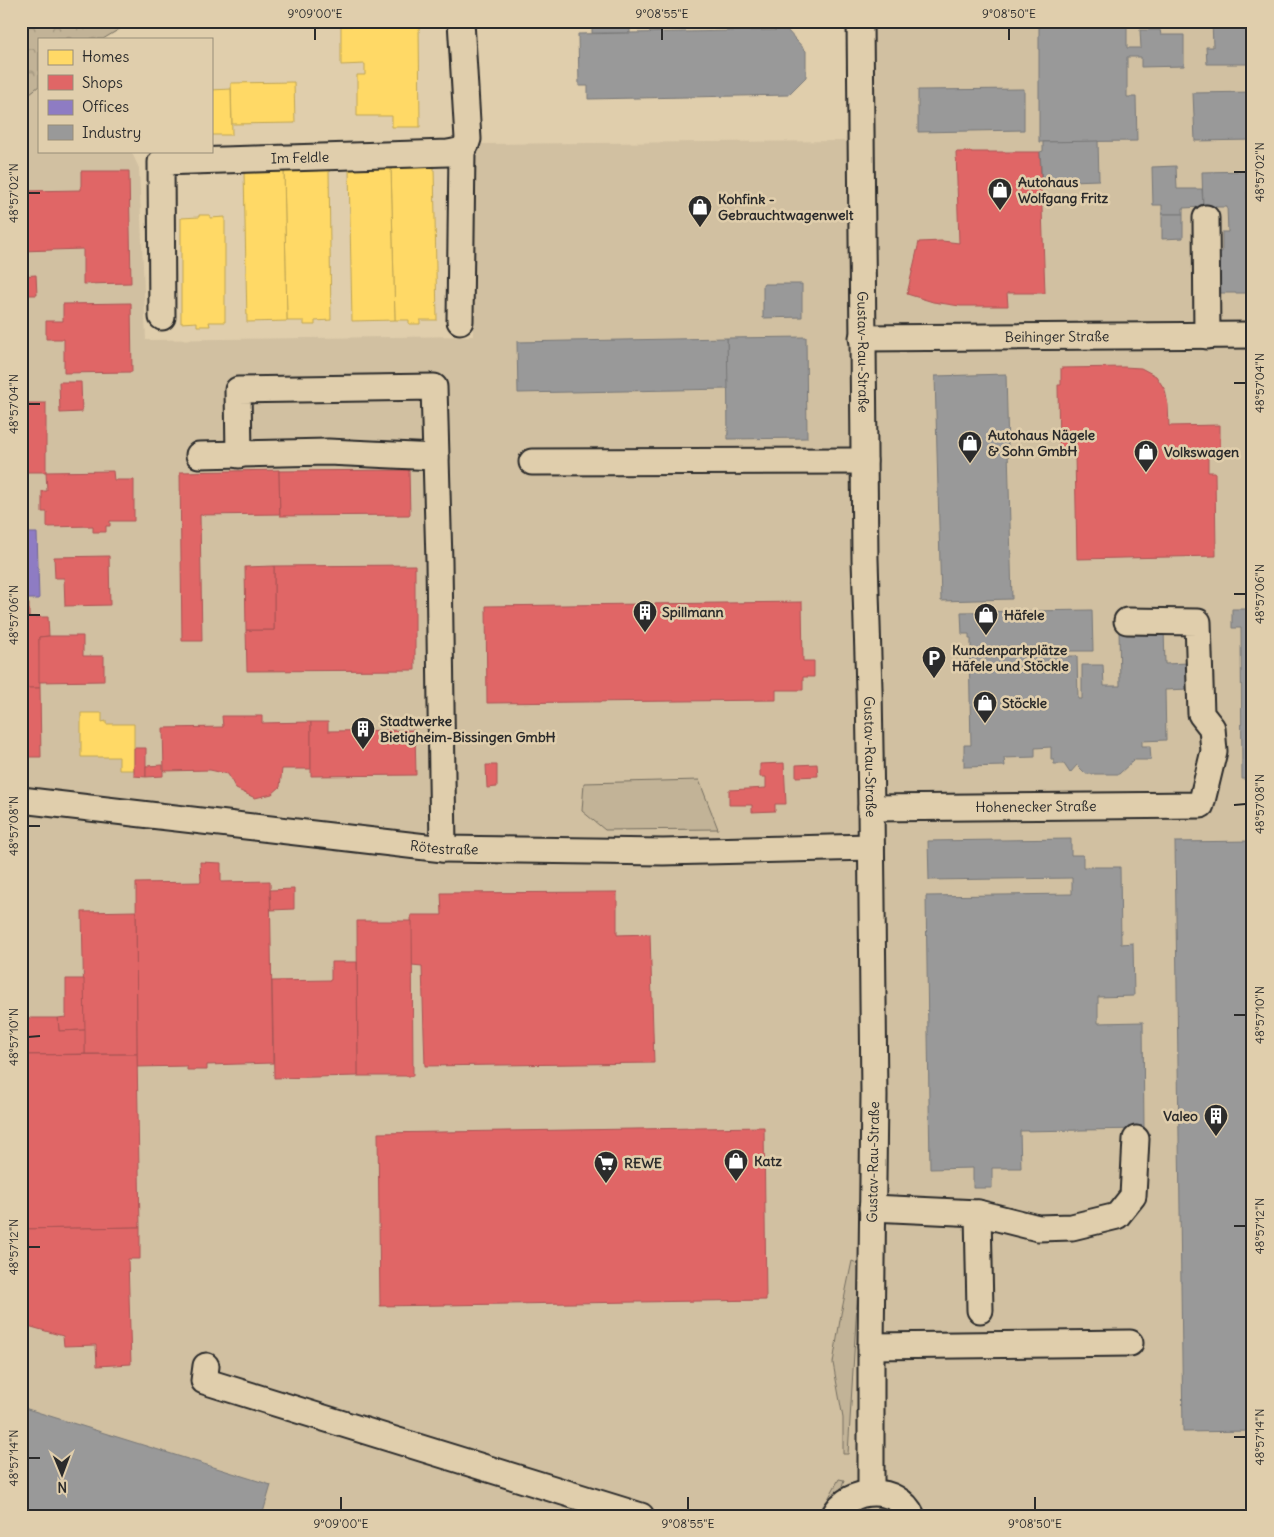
<svg xmlns="http://www.w3.org/2000/svg" width="1274" height="1537" viewBox="0 0 1274 1537" font-family="Delius,sans-serif">
<defs>
<pattern id="forest-crowns" width="20" height="18" patternUnits="userSpaceOnUse" patternTransform="scale(1.25)"><rect width="20" height="18" fill="#c2b397"/><path d="M2 6a3 3 0 1 1 6 0M12 15a3 3 0 1 1 6 0" fill="none" stroke="#9e927b"/></pattern>
</defs>
<rect width="100%" height="100%" fill="#e0ceac"/>
<filter id="ink" filterUnits="userSpaceOnUse"><feTurbulence type="fractalNoise" baseFrequency=".02" numOctaves="2"/><feDisplacementMap in="SourceGraphic" scale="10" xChannelSelector="R" yChannelSelector="G"/><feConvolveMatrix kernelMatrix="1 2 1 2 8 2 1 2 1" color-interpolation-filters="sRGB"/></filter>
<g filter="url(#ink)">
<path fill="#d1c0a1" d="M868,21H1253V1516H21V100L39,86V151H131L139,168L146,340L473,336L474,144L845,141Z"/>
<g fill="#c2b397" stroke="#766f61">
<path d="M699,780L718,829L605,830L582,811L584,783Z"/>
<path d="M852,1261L859,1264V1269L848,1454H843V1418L833,1363L841,1314Z"/>
<path d="M839,1479L844,1480C840,1494 832,1504 823,1516H816L828,1499Z"/>
</g>
<path fill="url(#forest-crowns)" stroke="#766f61" d="M21,21H133L103,39H39V86L21,100Z"/>
<g fill="#ffd966" stroke="#bfa554">
<path d="M419,25L420,127H392V116H357V75H365V64L341,65V26Z"/>
<path d="M294,82L295,123L232,124L231,83Z"/>
<path d="M231,89L232,135H211V90Z"/>
<path d="M434,167L437,320H420V324H409V320H395L391,168Z"/>
<path d="M391,168L395,320L352,321L349,169Z"/>
<path d="M329,170L331,320L315,321V325H304V321H287L284,171Z"/>
<path d="M244,171H284L287,321L247,322Z"/>
<path d="M199,215H210V218L225,217V322H209L210,326H197V322L181,323V218L199,217Z"/>
<path d="M81,713H102V722L106,721V724H134V770H119V757H81Z"/>
</g>
<g fill="#e06666" stroke="#aa5454">
<path d="M956,152H1040L1045,293H1007L1008,306H960L933,302L907,294L919,242L942,241L959,243Z"/>
<path d="M81,171H129L131,283L83,284V249L21,251V184H25V191L81,190Z"/>
<path d="M36,275L37,295H21V276Z"/>
<path d="M131,303L132,372L64,373V339H46V321H63V304Z"/>
<path d="M1124,367L1141,368L1156,376L1165,390L1168,405L1169,426L1220,425V455H1208V472H1215L1216,556L1077,559L1075,454H1059L1058,385H1061V368Z"/>
<path d="M59,382H81L82,412L60,413Z"/>
<rect x="21" y="403" width="25" height="69"/>
<path d="M279,470L280,514L200,515L202,641H182L180,472Z"/>
<path d="M409,470L410,515L280,516L279,471Z"/>
<path d="M113,471L114,480H134V521H110V526H106V532H93V526L47,527V512H42V491H47L46,472Z"/>
<path d="M109,556L110,605L65,606L64,578H55L54,557Z"/>
<path d="M415,565V670L247,671L246,630H274V566Z"/>
<path d="M274,566V630H246L245,567Z"/>
<path d="M802,602L803,661H814V677H803V690H776V700L487,703L486,606Z"/>
<rect x="21" y="604" width="8" height="13"/>
<path d="M21,617H48L49,636L39,637L40,688H21Z"/>
<path d="M49,636H83V656H104V681L39,682V637Z"/>
<path d="M21,688H40L41,757H21Z"/>
<path d="M222,716H262V723L311,722V769H282L280,787L272,794L255,798L236,789L228,774L210,770L164,771L163,728L223,727Z"/>
<path d="M311,722H328V731L415,730L416,775L311,776Z"/>
<path d="M134,748H146V777L134,776Z"/>
<path d="M784,763L786,804H775V811L752,812V805H729V790L766,788V777H760V764Z"/>
<path d="M817,764L818,776L796,777V765Z"/>
<path d="M163,765V776L146,777V766Z"/>
<path d="M486,765H497V787L487,788Z"/>
<path d="M200,862L221,863V882L270,881L273,1063L207,1065V1070H187V1066L137,1067L136,883L201,882Z"/>
<path d="M294,889V909L271,910L270,890Z"/>
<path d="M617,892V935L650,934L654,1063L425,1066L422,966L412,965L411,915H442L441,893Z"/>
<path d="M136,911L137,1054H85L82,912Z"/>
<path d="M357,921H412L413,1076H358Z"/>
<path d="M331,962H357L358,1076L274,1078L272,981L331,980Z"/>
<path d="M66,979H84L85,1030L59,1031L58,1018L66,1017Z"/>
<path d="M21,1018H58L59,1031L85,1030V1054L21,1055Z"/>
<path d="M137,1054L140,1227L21,1229V1055Z"/>
<path d="M764,1127L766,1300L380,1306L378,1133Z"/>
<path d="M140,1227V1259H128L131,1364L97,1366L96,1345L64,1346L63,1336L21,1324V1229Z"/>
</g>
<path fill="#8e7cc3" stroke="#706495" d="M21,533H37L39,599H21Z"/>
<g fill="#999" stroke="#787878">
<rect x="592" y="21" width="38" height="12"/>
<path d="M1039,21H1127V48H1141L1140,30H1160L1161,35H1184V66L1141,67V57H1127V97H1136L1137,141L1039,142Z"/>
<path d="M1212,21H1249L1250,64H1207L1206,47H1213Z"/>
<path d="M787,30L806,51V77L788,95L588,99V86H579L578,34Z"/>
<path d="M1024,89V130L918,132V90Z"/>
<path d="M1253,92V140L1195,141L1193,93Z"/>
<path d="M1098,141L1099,180L1042,182L1040,152L1043,151V142Z"/>
<path d="M1176,166L1177,189H1202L1203,207L1183,208V214H1162V205H1153L1152,167Z"/>
<path d="M1250,171V192H1247L1248,293H1218V252H1222V232H1228L1227,207H1203L1202,172Z"/>
<path d="M1162,214H1183V238L1162,239Z"/>
<path d="M763,284H802V317L763,318Z"/>
<path d="M806,337L807,438L728,439L727,338Z"/>
<path d="M727,338L728,389L518,393L517,342Z"/>
<path d="M1006,374L1012,599L941,601L935,376Z"/>
<path d="M1232,609H1253V779H1242L1241,628H1232Z"/>
<path d="M1092,610L1093,651H1061V648L1011,649V654L1056,653V656H1077L1078,699H1082V665H1103L1104,686H1120L1119,629H1164L1165,664L1188,663L1189,689L1165,690L1166,740L1142,741V746H1150L1151,760H1134L1119,774H1086L1077,765L1070,773L1064,764H1054V760H1051V747L1035,748V757L1004,758L1005,766L964,767V745H971L969,651H971V639H969V634H962L961,612Z"/>
<path d="M1071,839V855H1083V867H1120L1121,944L1133,943L1134,996L1098,997V1023L1143,1022L1144,1129L1020,1131L1021,1168H992V1188H973V1168L930,1169L926,896L1072,894V878L929,880L928,841Z"/>
<path d="M1253,841V1431L1183,1432L1175,842Z"/>
<path d="M21,1407L271,1485L262,1516H21Z"/>
</g>
<g fill="none" stroke-linecap="round" stroke-linejoin="round">
<defs>
<g id="minor">
<path id="s1" d="M860,21L865,559L869,689L871,808L874,1095L871,1346V1492"/>
<path d="M1206,218L1207,336"/>
<path id="s2" d="M162,317L161,162L448,153C459,151 465,151 468,139L461,21"/>
<path d="M460,321L462,150"/>
<path id="s3" d="M862,338L1253,335"/>
<path d="M199,455L328,452L436,457"/>
<path d="M239,455L238,390L434,387L439,561L443,849"/>
<path d="M532,462L864,461"/>
<path id="s4" d="M21,800L443,849L663,852L871,847"/>
<path id="s5" d="M871,808L1201,805L1214,751L1212,728L1201,714L1198,622L1127,621"/>
<path d="M872,1208L978,1213L980,1310"/>
<path d="M978,1213L1038,1228L1072,1227L1117,1216L1133,1196L1136,1139"/>
<path d="M871,1346L1130,1343"/>
<path d="M206,1366L204,1381L641,1516"/>
<path d="M834,1516C849,1486 898,1485 912,1516"/>
</g>
</defs>
<use href="#minor" stroke="#2b2b2b" stroke-width="29"/>
<use href="#minor" stroke="#e0ceac" stroke-width="25"/>
</g>
</g>
<path fill="none" stroke="#2b2b2b" stroke-width="2" d="M315,28V40M662,28V40M1009,28V40M1234,172H1246M28,193H40M1234,383H1246M28,404H40M1234,594H1246M28,615H40M1234,805L1246,804M28,826H40M1234,1015H1246M28,1037L40,1036M1234,1226H1246M28,1247H40M1234,1437H1246M28,1458H40M341,1497V1510M688,1497V1510M1035,1497V1510"/>
<defs>
<symbol id="shop-pin" viewBox="-11 -11 22 30"><path d="M0 17L-7.5 6A9.5 9.5 0 1 1 7.5 6Z" fill="#2b2b2b" stroke="#e0ceac"/><path d="M-5-2.5h2.3a2.7 3.5 0 0 1 5.4 0H5L5.5 6h-11ZM-1.5-2.5h3a1.5 2.3 0 0 0-3 0Z" fill="#fff"/></symbol>
<symbol id="building-pin" viewBox="-11 -11 22 30"><path d="M0 17L-7.5 6A9.5 9.5 0 1 1 7.5 6Z" fill="#2b2b2b" stroke="#e0ceac"/><path d="M-4-6H4V6H1V3H-1V6H-4ZM-2.5-4.3h1.7v1.8h-1.7ZM.8-4.3h1.7v1.8H.8ZM-2.5-1h1.7V.8h-1.7ZM.8-1h1.7V.8H.8Z" fill="#fff"/></symbol>
<symbol id="parking-pin" viewBox="-11 -11 22 30"><path d="M0 17L-7.5 6A9.5 9.5 0 1 1 7.5 6Z" fill="#2b2b2b" stroke="#e0ceac"/><path d="M-3.5-5.5H1a3.5 3.5 0 0 1 0 7H-1V5.5H-3.5ZM-1-3.4V-.6H.8a1.4 1.4 0 0 0 0-2.8Z" fill="#fff"/></symbol>
<symbol id="supermarket-pin" viewBox="-11 -11 22 30"><path d="M0 17L-7.5 6A9.5 9.5 0 1 1 7.5 6Z" fill="#2b2b2b" stroke="#e0ceac"/><path d="M-6-5.5h2.5l.6 2H6L4.5 2H-2.5L-4.4-4H-6ZM-1.5 3.2a1.3 1.3 0 1 0 .1 0ZM3 3.2a1.3 1.3 0 1 0 .1 0Z" fill="#fff"/></symbol>
</defs>
<g fill-rule="evenodd">
<use href="#shop-pin" x="986" y="176" width="28" height="38"/>
<use href="#shop-pin" x="686" y="193" width="28" height="38"/>
<use href="#shop-pin" x="956" y="429" width="28" height="38"/>
<use href="#shop-pin" x="1132" y="438" width="28" height="38"/>
<use href="#building-pin" x="631" y="598" width="28" height="38"/>
<use href="#shop-pin" x="972" y="601" width="28" height="38"/>
<use href="#parking-pin" x="920" y="644" width="28" height="38"/>
<use href="#shop-pin" x="971" y="689" width="28" height="38"/>
<use href="#building-pin" x="349" y="715" width="28" height="38"/>
<use href="#building-pin" x="1202" y="1102" width="28" height="38"/>
<use href="#shop-pin" x="722" y="1147" width="28" height="38"/>
<use href="#supermarket-pin" x="592" y="1149" width="28" height="38"/>
</g>
<g text-anchor="middle" dominant-baseline="central" stroke-width="5" stroke-linejoin="round" paint-order="stroke">
<g font-size="14" fill="#2b2b2b" stroke="#e0ceac">
<text stroke="none"><textPath href="#s2" startOffset="294">Im Feldle</textPath></text>
<text stroke="none"><textPath href="#s3" startOffset="195">Beihinger Straße</textPath></text>
<text stroke="none"><textPath href="#s1" startOffset="331">Gustav-Rau-Straße</textPath></text>
<text stroke="none"><textPath href="#s1" startOffset="736">Gustav-Rau-Straße</textPath></text>
<text stroke="none"><textPath href="#s5" startOffset="165">Hohenecker Straße</textPath></text>
<text stroke="none"><textPath href="#s4" startOffset="426">Rötestraße</textPath></text>
<text transform="translate(873 1162) rotate(-89)">Gustav-Rau-Straße</text>
</g>
<g font-size="14" font-weight="bold" fill="#2b2b2b" stroke="#e0ceac" text-anchor="start">
<text x="1018" y="182">Autohaus<tspan x="1018" dy="16">Wolfgang Fritz</tspan></text>
<text x="718" y="199">Kohfink -<tspan x="718" dy="16">Gebrauchtwagenwelt</tspan></text>
<text x="988" y="435">Autohaus Nägele<tspan x="988" dy="16">&amp; Sohn GmbH</tspan></text>
<text x="1164" y="452">Volkswagen</text>
<text x="662" y="612">Spillmann</text>
<text x="1004" y="615">Häfele</text>
<text x="952" y="650">Kundenparkplätze<tspan x="952" dy="16">Häfele und Stöckle</tspan></text>
<text x="1002" y="703">Stöckle</text>
<text x="380" y="721">Stadtwerke<tspan x="380" dy="16">Bietigheim-Bissingen GmbH</tspan></text>
<text x="1198" y="1116" text-anchor="end">Valeo</text>
<text x="754" y="1161">Katz</text>
<text x="624" y="1163">REWE</text>
</g>
</g>
<rect width="1274" height="1537" fill="none" stroke="#e0ceac" stroke-width="55"/>
<rect x="38" y="38" width="175" height="115" fill="#e0ceac" stroke="#988d78"/>
<rect x="48" y="50" width="25" height="15" fill="#ffd966" stroke="#988d78"/>
<text x="82" y="62" font-size="15" fill="#2b2b2b">Homes</text>
<rect x="48" y="75" width="25" height="15" fill="#e06666" stroke="#988d78"/>
<text x="82" y="88" font-size="15" fill="#2b2b2b">Shops</text>
<rect x="48" y="100" width="25" height="15" fill="#8e7cc3" stroke="#988d78"/>
<text x="82" y="112" font-size="15" fill="#2b2b2b">Offices</text>
<rect x="48" y="125" width="25" height="15" fill="#999999" stroke="#988d78"/>
<text x="82" y="138" font-size="15" fill="#2b2b2b">Industry</text>
<g transform="translate(62 1474) rotate(179)" stroke="#e0ceac" stroke-width="4" paint-order="stroke">
<path d="M0-4L9 19L0 12L-9 19Z" fill="#2b2b2b"/>
<text y="-8" font-size="14" font-weight="bold" text-anchor="middle" fill="#2b2b2b">N</text>
</g>
<rect x="28" y="28" width="1218" height="1482" fill="none" stroke="#2b2b2b" stroke-width="2"/>
<g font-size="12" text-anchor="middle" fill="#2b2b2b">
<text x="315" y="18">9°09'00"E</text>
<text x="662" y="18">9°08'55"E</text>
<text x="1009" y="18">9°08'50"E</text>
<text transform="translate(1260 172) rotate(-90)" y="4">48°57'02"N</text>
<text transform="translate(14 193) rotate(-90)" y="4">48°57'02"N</text>
<text transform="translate(1260 383) rotate(-90)" y="4">48°57'04"N</text>
<text transform="translate(14 404) rotate(-90)" y="4">48°57'04"N</text>
<text transform="translate(1260 594) rotate(-90)" y="4">48°57'06"N</text>
<text transform="translate(14 615) rotate(-90)" y="4">48°57'06"N</text>
<text transform="translate(1260 804) rotate(-90)" y="4">48°57'08"N</text>
<text transform="translate(14 826) rotate(-90)" y="4">48°57'08"N</text>
<text transform="translate(1260 1015) rotate(-90)" y="4">48°57'10"N</text>
<text transform="translate(14 1037) rotate(-90)" y="4">48°57'10"N</text>
<text transform="translate(1260 1226) rotate(-90)" y="4">48°57'12"N</text>
<text transform="translate(14 1247) rotate(-90)" y="4">48°57'12"N</text>
<text transform="translate(1260 1437) rotate(-90)" y="4">48°57'14"N</text>
<text transform="translate(14 1458) rotate(-90)" y="4">48°57'14"N</text>
<text x="341" y="1528">9°09'00"E</text>
<text x="688" y="1528">9°08'55"E</text>
<text x="1035" y="1528">9°08'50"E</text>
</g>
</svg>
